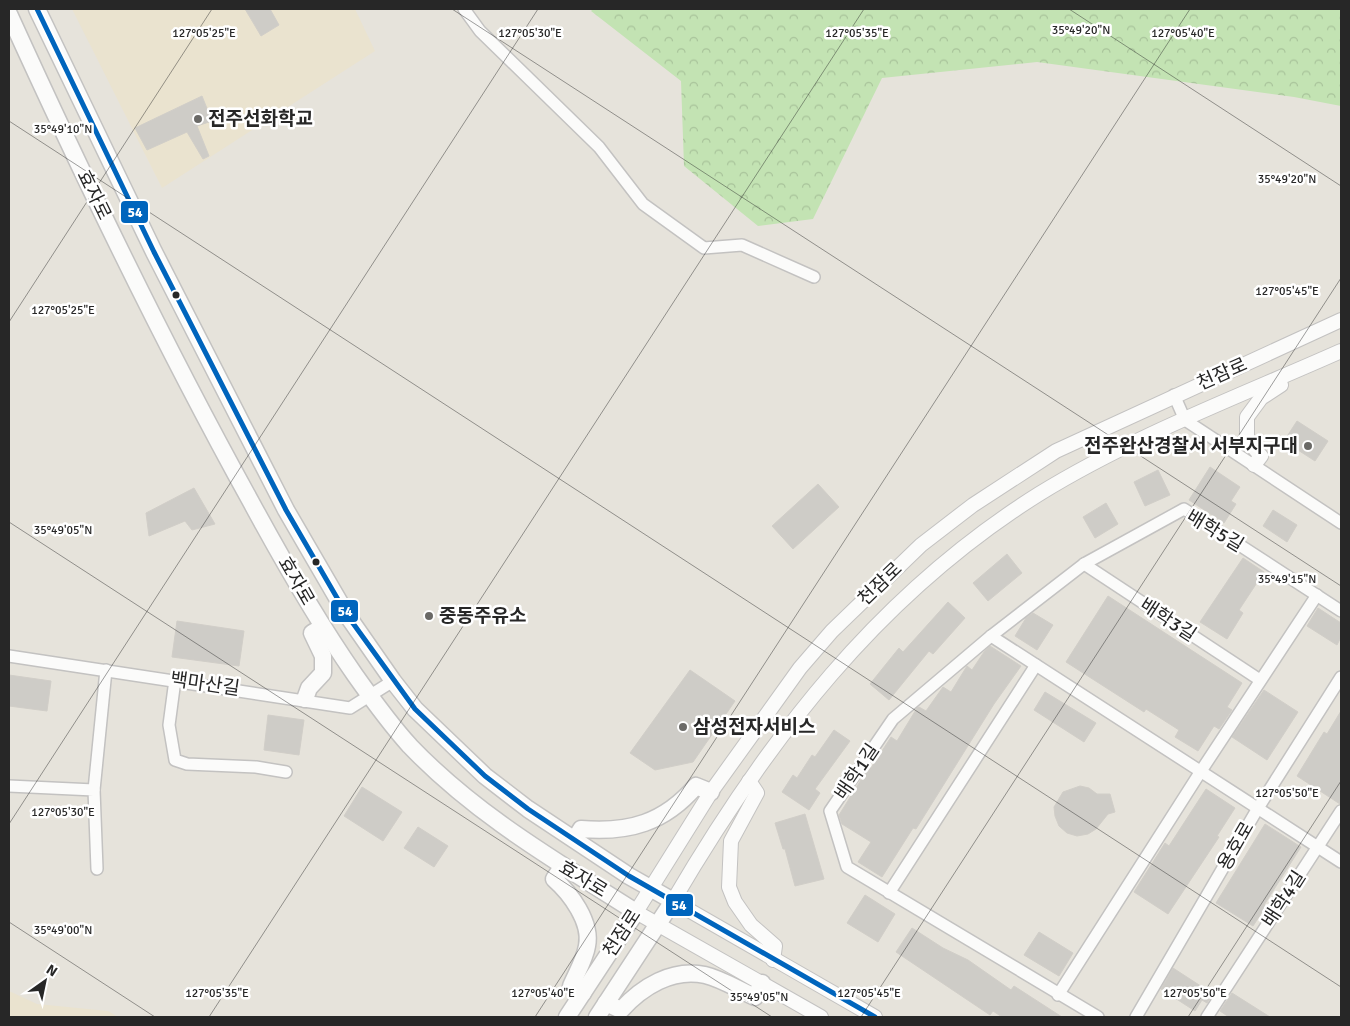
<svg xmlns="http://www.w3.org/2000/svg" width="1350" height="1026" viewBox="0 0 1350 1026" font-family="Signika,'Noto Sans KR',sans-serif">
<defs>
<pattern id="forest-crowns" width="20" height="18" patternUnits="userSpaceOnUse" patternTransform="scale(1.25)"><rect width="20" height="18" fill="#c3e3b3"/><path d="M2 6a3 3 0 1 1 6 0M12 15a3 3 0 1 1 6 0" fill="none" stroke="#a8c39a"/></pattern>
</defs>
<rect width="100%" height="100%" fill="#e6e3db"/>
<g fill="#eae3cf">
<path d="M72,9H355L375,51L162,188Z"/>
<path d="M9,991L37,1004L108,1011L118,1017H9Z"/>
</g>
<path fill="url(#forest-crowns)" d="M593,9H1341V106L1294,97L1037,62L882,78L813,219L758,226L684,166L681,81L591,11Z"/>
<g fill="#ceccc7" stroke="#d1cec8">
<path d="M245,9H270L279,25L261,36Z"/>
<path d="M202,96L212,121L197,126L209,156L203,159L187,132L147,150L135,128Z"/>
<path d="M1297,421L1328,441L1315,461L1284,441Z"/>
<path d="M1210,467L1240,487L1231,501L1236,504L1224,523L1189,500Z"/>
<path d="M1158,470L1170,495L1145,506L1134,482Z"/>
<path d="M818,484L839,507L793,549L772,526Z"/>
<path d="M194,488L215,524L192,530L185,521L149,536L146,513Z"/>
<path d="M1106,503L1118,524L1095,538L1083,517Z"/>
<path d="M1273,510L1297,525L1287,542L1263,526Z"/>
<path d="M1007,554L1022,573L988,601L973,583Z"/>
<path d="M1243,558L1264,572L1239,610L1243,613L1227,639L1200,622Z"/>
<path d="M1108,596L1242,683L1227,707L1232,710L1219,729L1214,726L1198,751L1175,737L1179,730L1146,709L1144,712L1066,662Z"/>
<path d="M948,602L965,618L933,654L929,651L889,700L870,684L899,648L903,652Z"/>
<path d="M1318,608L1341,623V637L1337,645L1307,626Z"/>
<path d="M1033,613L1053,625L1037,650L1015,636L1026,618Z"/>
<path d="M177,621L244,631L239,666L172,657Z"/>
<path d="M990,646L1021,666L994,704L916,829L913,828L882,877L858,862L871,842L842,824L839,815L869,767L871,768L891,737L897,741L917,708L919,707L926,711L943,687L951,692L967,666L972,670L984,652Z"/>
<path d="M690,670L735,701L693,762L655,770L630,753Z"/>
<path d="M9,675L51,681L47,711L9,706Z"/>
<path d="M1264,690L1298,712L1267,760L1232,737Z"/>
<path d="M1045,692L1096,723L1084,742L1034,710Z"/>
<path d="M1341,711V804H1340L1297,776L1324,732L1327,734Z"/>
<path d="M268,715L304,720L299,755L264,750Z"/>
<path d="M834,730L850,741L815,789L820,793L809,810L782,792L793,775L797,778L812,755L815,757Z"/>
<path d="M1080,786L1089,788L1097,794H1110L1115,812L1108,814L1096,829L1088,834L1077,836L1067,833L1059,826L1055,816L1054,807L1063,792Z"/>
<path d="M362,787L402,812L383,841L344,816Z"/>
<path d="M1206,789L1235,808L1217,836L1219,837L1168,914L1134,892L1165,843L1169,846Z"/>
<path d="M805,814L824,879L795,886L785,849H783L775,823Z"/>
<path d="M1265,824L1301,847L1264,905L1266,906L1253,926L1216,903Z"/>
<path d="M418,827L448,846L434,867L404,848Z"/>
<path d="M865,895L895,914L878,942L847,923Z"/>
<path d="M912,928L943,948L968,960L1011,990L1014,986L1062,1017H1002L993,1011L990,1015L896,952Z"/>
<path d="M1039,932L1073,953L1059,976L1024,955Z"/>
<path d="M1173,968L1213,994L1207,1003L1202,1000L1195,1011L1161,989Z"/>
<path d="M1232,993L1270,1017H1229L1220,1011Z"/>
</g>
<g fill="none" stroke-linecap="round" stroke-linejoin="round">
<defs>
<g id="minor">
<path d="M464,9L480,31L599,147L643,204L704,248L742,245L814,277"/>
<path d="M1174,395L1185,420L1341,523"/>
<path d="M1084,564L1260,680"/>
<path d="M991,636L1341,862"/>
<path d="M9,656L350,708L393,681"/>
<path d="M175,680L169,725L175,760L187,764L256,767L286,772"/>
<path d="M9,786L94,790L97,869"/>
<path d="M94,790L106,670"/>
<path d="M889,893L1036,665"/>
<path d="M1058,995L1201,771L1317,595"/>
<path d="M1098,1017L847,867L830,811L893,719L991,636L1084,564L1184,509L1341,611"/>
<path d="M1136,1017L1258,808L1341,677"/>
<path d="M1207,1017L1341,811"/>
</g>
<g id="tertiary">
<path d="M1254,465L1261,456L1247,440V417L1261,398L1281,385"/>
<path d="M749,781L757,793L731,841L729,887L735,902L751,925L775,946L773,960"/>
<path d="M821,1017L636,912L711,792L800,668L832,631L921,545L973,505L1056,451L1341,320"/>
<path d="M875,1017L673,901C768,739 878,595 1039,494C1133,436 1240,396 1341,351"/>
</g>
<g id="secondary">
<path d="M37,9L154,252L286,510L347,615L393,681L415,709L485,776L528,809L629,876L673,901L597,1017"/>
<path d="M9,14C84,179 163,343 251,502C283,561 316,619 355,675C372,699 390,724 410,746C476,815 556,861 636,912L567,1017"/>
<path d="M305,699L309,688L323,673V656L312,633L322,627"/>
<path d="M575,839L581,829C629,833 664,823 696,786L711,792"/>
<path d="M562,867L554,879C570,893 592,922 587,946C585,959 576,974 571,986L583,993"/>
<path d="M606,1003L621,1010C642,987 672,968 705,975C722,979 739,990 755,997L762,983"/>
</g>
</defs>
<use href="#minor" stroke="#c3c2c1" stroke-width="14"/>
<use href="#tertiary" stroke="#c3c2c1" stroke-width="16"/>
<use href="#secondary" stroke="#c3c2c1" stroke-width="19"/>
<use href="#minor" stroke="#fbfbfa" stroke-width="11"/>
<use href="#tertiary" stroke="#fbfbfa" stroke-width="14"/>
<use href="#secondary" stroke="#fbfbfa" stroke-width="16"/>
<defs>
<path id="bus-1" d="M37,9L154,252L286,510L347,615L415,709L485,776L528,809L629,876L875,1017"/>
</defs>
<use href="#bus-1" stroke="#fff" stroke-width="9"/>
<use href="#bus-1" stroke="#0065bd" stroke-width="5"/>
</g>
<path fill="none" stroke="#272727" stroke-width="1" stroke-opacity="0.45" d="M452,9L1341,586M1069,9L1341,186M9,121L1341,987M9,322L212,9M9,522L772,1017M9,824L538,9M9,922L155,1017M209,1017L864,9M535,1017L1190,9M861,1017L1341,278M1188,1017L1341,781"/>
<g fill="#6a6966" stroke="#fff" stroke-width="2">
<circle cx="198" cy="119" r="5"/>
<circle cx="1308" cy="446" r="5"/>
<circle cx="429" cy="616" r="5"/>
<circle cx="683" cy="727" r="5"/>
</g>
<g fill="#272727" stroke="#fff" stroke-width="2">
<circle cx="176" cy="295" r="4.5"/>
<circle cx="316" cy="562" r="4.5"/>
</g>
<g text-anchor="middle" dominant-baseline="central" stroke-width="5" stroke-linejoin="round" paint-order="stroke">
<g font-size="19" font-weight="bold" fill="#272727" stroke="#fff" text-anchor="start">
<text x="208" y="119">전주선화학교</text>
<text x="1298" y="446" text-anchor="end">전주완산경찰서 서부지구대</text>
<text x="439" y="616">중동주유소</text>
<text x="693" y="727">삼성전자서비스</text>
</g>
<g font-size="19" fill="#272727" stroke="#fff">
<text transform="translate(94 195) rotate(64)">효자로</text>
<text transform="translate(1222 374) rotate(-24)">천잠로</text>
<text transform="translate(1215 531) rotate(31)">배학5길</text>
<text transform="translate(296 581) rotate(60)">효자로</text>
<text transform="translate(880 584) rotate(-44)">천잠로</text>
<text transform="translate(1168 620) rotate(33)">배학3길</text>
<text transform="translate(205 684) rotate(8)">백마산길</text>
<text transform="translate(857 772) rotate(-56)">배학1길</text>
<text transform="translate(1236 846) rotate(-60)">용호로</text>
<text transform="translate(583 879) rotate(31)">효자로</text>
<text transform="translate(1284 899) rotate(-57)">배학4길</text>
<text transform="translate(622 933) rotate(-57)">천잠로</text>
</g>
</g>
<g font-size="12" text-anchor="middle" fill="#272727" stroke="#fff" stroke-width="5" stroke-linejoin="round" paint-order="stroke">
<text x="1081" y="34">35°49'20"N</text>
<text x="204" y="37">127°05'25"E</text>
<text x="530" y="37">127°05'30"E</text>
<text x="857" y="37">127°05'35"E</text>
<text x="1183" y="37">127°05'40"E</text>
<text x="63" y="133">35°49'10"N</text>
<text x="1287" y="183">35°49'20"N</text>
<text x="1287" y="295">127°05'45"E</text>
<text x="63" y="314">127°05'25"E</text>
<text x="63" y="534">35°49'05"N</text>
<text x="1287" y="583">35°49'15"N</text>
<text x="1287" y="797">127°05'50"E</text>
<text x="63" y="816">127°05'30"E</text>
<text x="63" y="934">35°49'00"N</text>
<text x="217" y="997">127°05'35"E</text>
<text x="543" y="997">127°05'40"E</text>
<text x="869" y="997">127°05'45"E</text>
<text x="1195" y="997">127°05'50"E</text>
<text x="759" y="1001">35°49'05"N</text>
</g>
<g stroke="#fff" stroke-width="2">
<rect x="120" y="200" width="29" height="24" rx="5" fill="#0065bd"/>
<rect x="330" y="599" width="29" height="24" rx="5" fill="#0065bd"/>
<rect x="665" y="893" width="29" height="24" rx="5" fill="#0065bd"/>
</g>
<g font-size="14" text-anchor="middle" font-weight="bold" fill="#fff">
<text x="135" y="217">54</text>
<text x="345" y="616">54</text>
<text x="679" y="910">54</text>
</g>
<rect width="1350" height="1026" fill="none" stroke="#272727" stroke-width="20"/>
<g transform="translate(45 981) rotate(33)" stroke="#ffffff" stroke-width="4" paint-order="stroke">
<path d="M0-4L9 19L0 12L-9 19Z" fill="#272727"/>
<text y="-8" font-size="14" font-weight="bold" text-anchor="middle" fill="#272727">N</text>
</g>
</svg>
